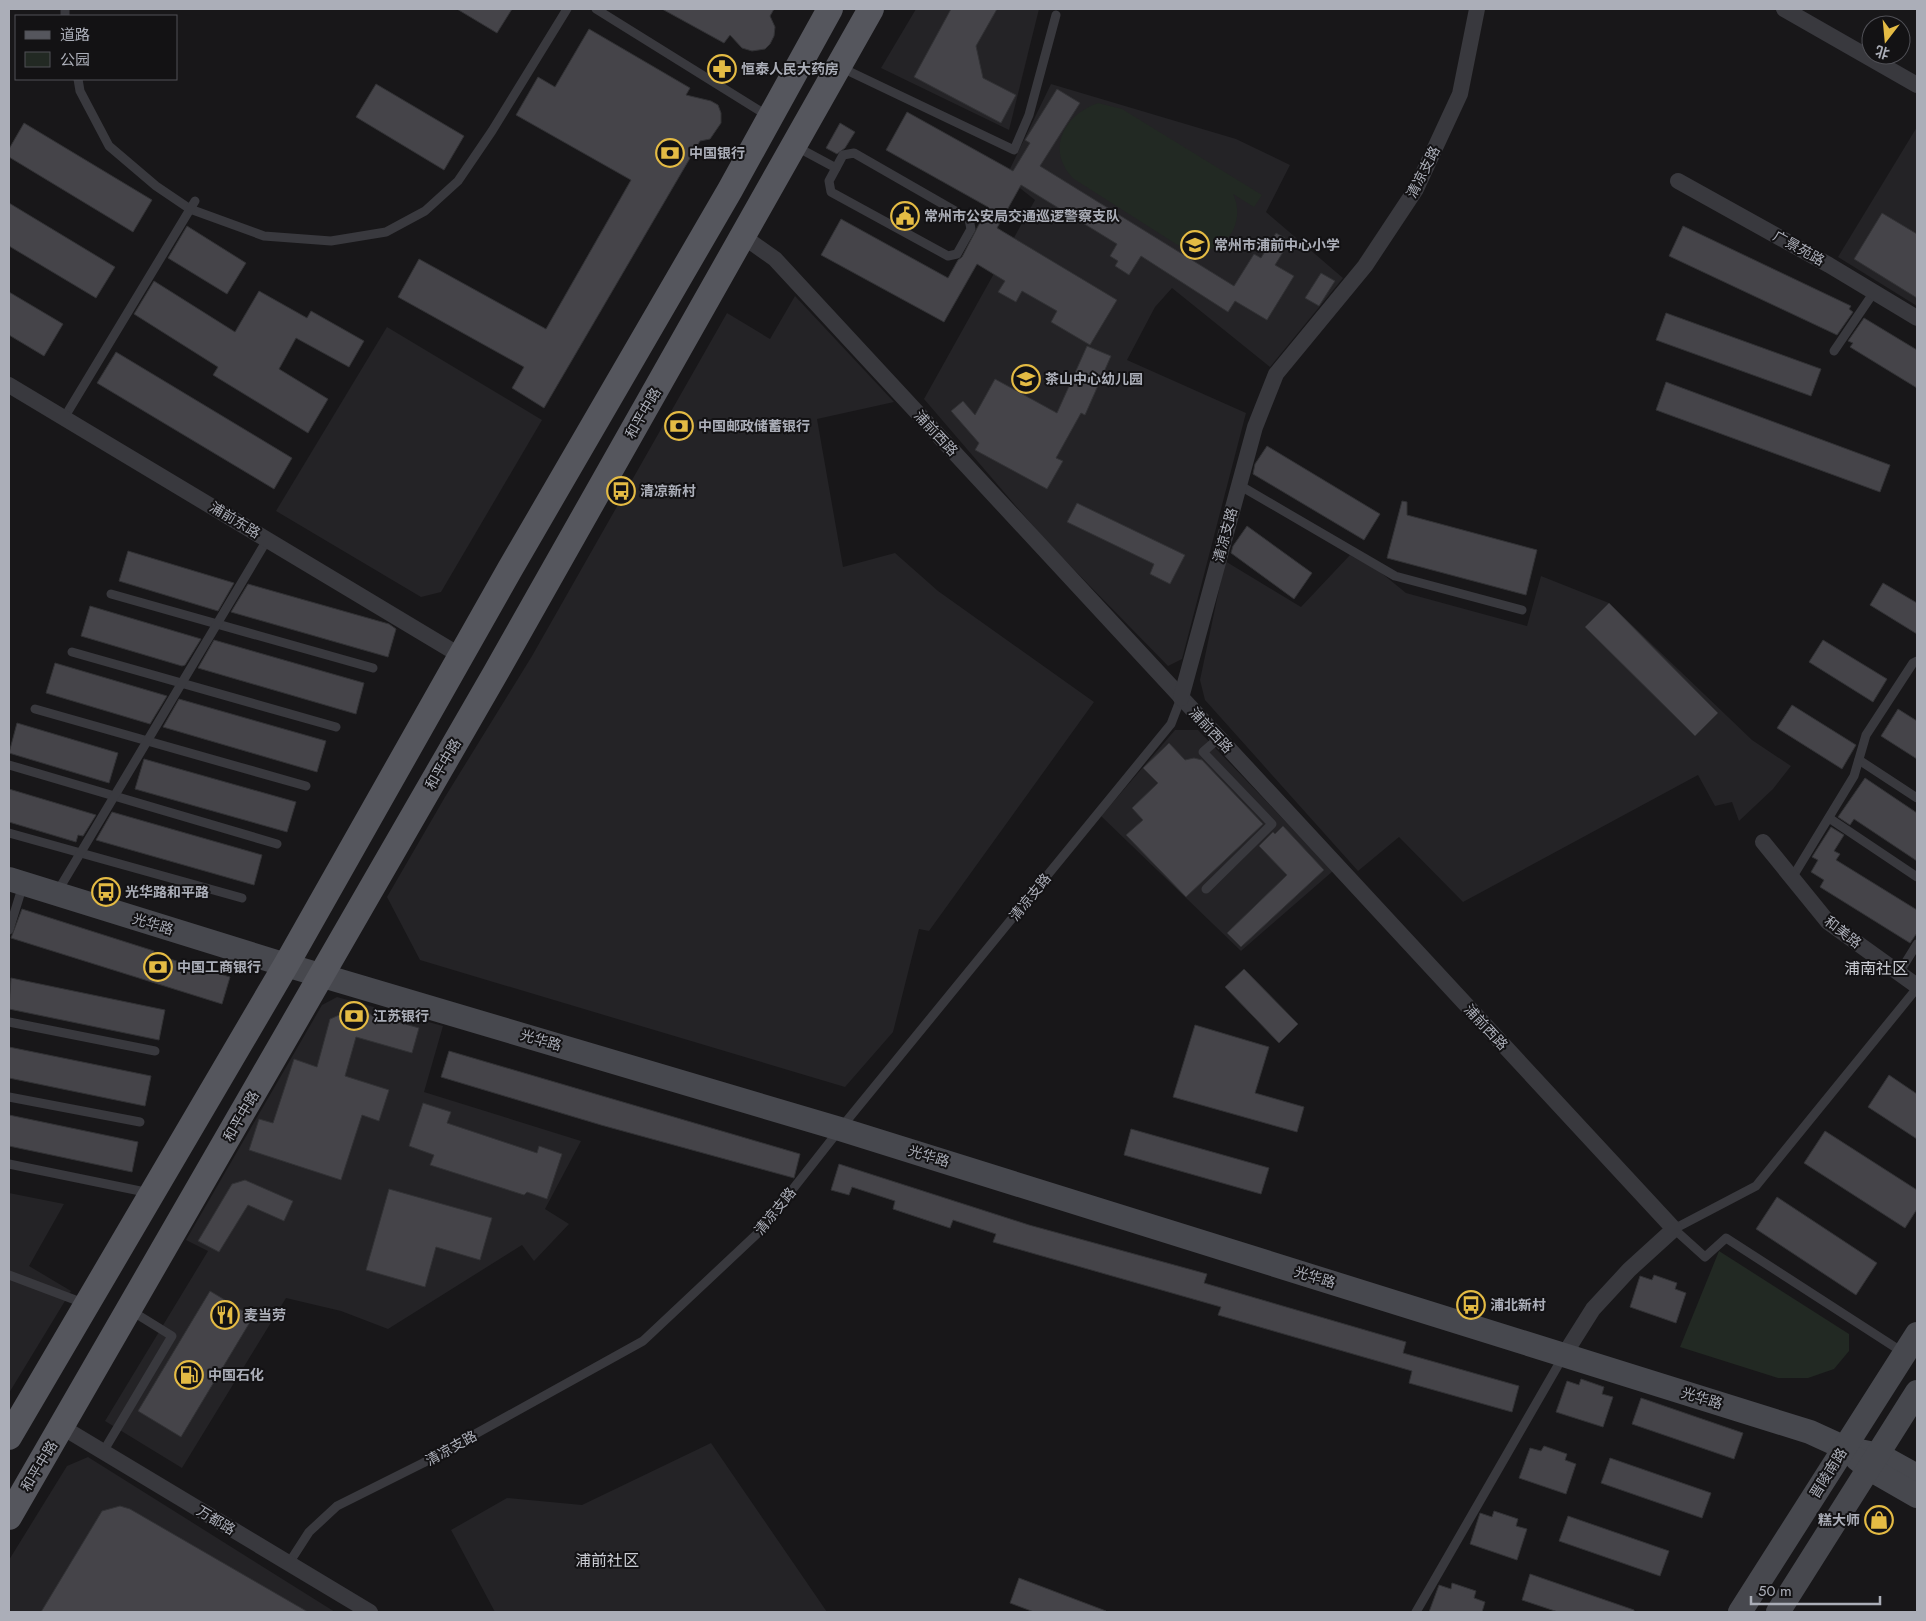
<svg xmlns="http://www.w3.org/2000/svg" width="1926" height="1621" viewBox="0 0 1926 1621" font-family="Jost,'Noto Sans SC',sans-serif">
<rect width="100%" height="100%" fill="#181719"/>
<g fill="#242326">
<path d="M916,9H1039L1009,130L881,68Z"/>
<path d="M1051,84L1236,139L1290,165L1266,212L1343,278L1270,367L1172,288L1155,307L1127,360L1246,413L1182,659L1168,666L1046,541L924,399L1035,200L1006,177Z"/>
<path d="M1917,127V306L1838,257Z"/>
<path d="M795,296L894,402L817,419L843,567L895,553L938,591L1094,702L929,931L919,929L893,1032L845,1087L420,960L387,897L445,797L532,656L727,313L770,339Z"/>
<path d="M387,327L542,420L441,592L421,597L276,511Z"/>
<path d="M1350,555L1379,571L1406,593L1527,626L1541,576L1609,603L1752,740L1791,766L1773,789L1739,821L1732,802L1715,806L1698,775L1463,902L1399,837L1358,871L1205,700L1200,680L1225,561L1301,607Z"/>
<path d="M1175,730H1198L1333,871L1241,951L1101,816Z"/>
<path d="M337,997L443,1026L424,1092L581,1141L545,1209L569,1224L534,1261L522,1245L388,1329L341,1311L286,1298L182,1468L105,1421L208,1251L186,1240L322,1005Z"/>
<path d="M9,1193L64,1204L29,1266L71,1291L9,1393Z"/>
<path d="M711,1443L827,1612H495L451,1530L507,1498L582,1505Z"/>
<path d="M88,1457L335,1612H9V1560L67,1466Z"/>
</g>
<g fill="#222923">
<path d="M1098,103L1122,109L1262,195L1254,207L1233,194C1244,216 1233,245 1207,250C1196,252 1186,248 1176,244L1074,179C1045,150 1064,115 1098,103Z"/>
<path d="M1719,1251L1849,1334V1351L1834,1369L1808,1378H1778L1680,1347Z"/>
</g>
<g fill="#454449" stroke="#323235">
<path d="M457,9H512L497,33Z"/>
<path d="M662,9H774L770,16L775,27L774,36L770,44L765,49L752,51L742,48L730,35L724,43Z"/>
<path d="M951,9H997L976,46L983,78L1016,95L1001,123L914,77Z"/>
<path d="M589,29L690,88L686,95L711,101L718,105L721,113V123L710,139L700,141L544,408L512,388L524,367L398,297L419,259L546,329L631,180L516,115L538,77L555,87Z"/>
<path d="M376,84L464,136L444,170L356,117Z"/>
<path d="M1057,89L1080,103L1040,166L1234,286L1254,254L1261,258L1276,233L1290,241L1275,265L1294,276L1267,320L1235,301L1228,312L1141,256L1129,275L1115,266L1118,261L1110,256L1117,244L1021,185L997,228L1117,300L1090,345L1051,322L1057,311L1022,291L1016,302L998,292L1005,281L977,264L944,322L821,255L841,219L948,278L958,260L962,257L988,207L886,150L907,112L1013,171L1030,143L1025,140Z"/>
<path d="M24,123L152,200L133,232L9,157V149Z"/>
<path d="M840,123L855,132L845,148L837,154L826,148Z"/>
<path d="M9,203L115,267L96,298L9,246Z"/>
<path d="M1882,213L1917,234V298L1854,259Z"/>
<path d="M187,226L246,263L227,294L168,258Z"/>
<path d="M1683,226L1851,306L1849,309L1853,312L1837,335L1669,256Z"/>
<path d="M1321,273L1335,281L1319,306L1305,298Z"/>
<path d="M154,281L235,332L259,291L307,318L311,311L364,341L349,367L296,338L279,369L328,399L308,433L213,375L218,367L134,314Z"/>
<path d="M9,292L63,324L44,356L9,335Z"/>
<path d="M1666,313L1821,369L1811,396L1656,340Z"/>
<path d="M1864,318L1917,350V388L1850,347L1853,343L1848,341Z"/>
<path d="M1087,346L1111,356L1085,415L1081,413L1056,458L1063,461L1047,489L975,450L979,443L951,411L963,401L975,415L995,379L1057,413Z"/>
<path d="M116,352L292,458L274,489L97,383Z"/>
<path d="M1666,382L1890,465L1880,492L1656,410Z"/>
<path d="M1267,446L1380,514L1364,540L1253,474L1255,464Z"/>
<path d="M1402,501L1407,502V515L1537,550L1526,595L1387,558Z"/>
<path d="M1077,503L1185,555L1170,584L1150,574L1154,564L1067,522Z"/>
<path d="M1247,526L1312,573L1294,599L1231,553L1233,546Z"/>
<path d="M128,551L234,583L218,611L119,581Z"/>
<path d="M1883,583L1917,603V634L1870,605Z"/>
<path d="M248,584L389,624L396,629L388,657L231,612Z"/>
<path d="M1609,603L1718,713L1695,736L1585,627Z"/>
<path d="M90,606L201,639L185,665L182,666L81,636Z"/>
<path d="M214,640L364,683L356,714L198,668Z"/>
<path d="M1823,640L1887,679L1873,702L1809,662Z"/>
<path d="M55,663L167,696L150,724L46,693Z"/>
<path d="M179,699L326,741L317,772L163,727Z"/>
<path d="M1792,705L1856,745L1842,769L1777,728Z"/>
<path d="M1898,709L1917,721V759L1881,736Z"/>
<path d="M17,723L118,753L109,783L9,753Z"/>
<path d="M1169,743L1185,760L1194,758L1202,760L1263,824L1186,897L1126,835L1143,820L1132,808L1158,783L1143,768Z"/>
<path d="M144,759L296,802L287,832L135,789Z"/>
<path d="M1865,778L1917,813V861L1854,819L1850,825L1838,817Z"/>
<path d="M9,789L96,815L83,836L78,835L76,842L9,822Z"/>
<path d="M112,812L262,855L254,885L96,840Z"/>
<path d="M1283,826L1324,870L1241,947L1227,933L1287,875L1259,846L1273,832L1275,834Z"/>
<path d="M1831,827L1844,835L1834,851L1840,854L1836,860L1917,910V933L1910,943L1820,887L1824,880L1811,872L1818,860L1812,857Z"/>
<path d="M22,909L154,951L153,954L230,977L222,1004L11,938Z"/>
<path d="M1244,969L1298,1024L1279,1043L1225,987Z"/>
<path d="M11,978L165,1010L159,1040L9,1009Z"/>
<path d="M353,1009L419,1028L412,1053L356,1037L345,1076L389,1090L379,1121L362,1115L341,1180L249,1150L259,1119L273,1123L294,1059L317,1067L330,1019Z"/>
<path d="M1195,1025L1269,1047L1255,1093L1304,1107L1297,1132L1173,1097Z"/>
<path d="M9,1047L151,1076L145,1106L9,1078Z"/>
<path d="M449,1051L800,1154L794,1178L601,1125L441,1077Z"/>
<path d="M1889,1075L1917,1094V1139L1868,1107Z"/>
<path d="M423,1103L451,1112L447,1123L537,1153L539,1146L562,1154L547,1199L527,1192L524,1195L430,1165L434,1155L409,1146Z"/>
<path d="M9,1115L138,1142L132,1172L9,1146Z"/>
<path d="M1131,1129L1269,1168L1261,1194L1124,1155Z"/>
<path d="M1825,1131L1917,1190V1209L1905,1228L1804,1163Z"/>
<path d="M839,1164L1029,1225L1207,1274L1204,1283L1406,1342L1403,1353L1519,1386L1512,1412L1409,1383L1412,1371L1218,1315L1221,1307L993,1242L996,1234L953,1220L950,1228L893,1209L895,1201L852,1187L849,1195L831,1190Z"/>
<path d="M245,1180L293,1201L284,1221L248,1205L219,1252L198,1241L232,1184Z"/>
<path d="M389,1189L492,1218L480,1260L436,1247L425,1287L366,1270Z"/>
<path d="M1777,1197L1877,1263L1856,1295L1756,1229Z"/>
<path d="M1654,1275L1677,1283L1675,1289L1686,1293L1676,1323L1630,1307L1640,1276L1652,1280Z"/>
<path d="M210,1291L253,1317L181,1437L138,1411Z"/>
<path d="M1581,1379L1604,1387L1602,1394L1613,1397L1603,1427L1556,1412L1567,1381L1579,1385Z"/>
<path d="M1641,1398L1743,1433L1734,1459L1632,1424Z"/>
<path d="M1544,1446L1567,1454L1565,1460L1576,1464L1566,1494L1519,1478L1530,1448L1541,1451Z"/>
<path d="M1610,1458L1711,1493L1702,1518L1601,1483Z"/>
<path d="M120,1506L130,1509L308,1612H41L102,1511Z"/>
<path d="M1494,1511L1518,1519L1516,1526L1527,1529L1517,1560L1470,1544L1480,1513L1492,1517Z"/>
<path d="M1568,1516L1669,1551L1660,1576L1559,1541Z"/>
<path d="M1530,1574L1634,1610V1612H1558L1522,1600Z"/>
<path d="M1019,1578L1106,1611V1612H1034L1010,1603Z"/>
<path d="M1452,1583L1476,1591L1474,1598L1485,1602L1482,1612H1429L1439,1585L1451,1589Z"/>
</g>
<g fill="none" stroke-linecap="round" stroke-linejoin="round">
<g stroke="#39393e" stroke-width="9">
<path d="M65,9V16"/>
<path d="M596,9L768,116"/>
<path d="M840,67L1014,150L1029,115L1056,15"/>
<path d="M78,79L80,91L109,146L156,186L190,209L264,236L331,241L386,232L425,211L458,181L492,131L567,9"/>
<path d="M795,146L836,168"/>
<path d="M854,153L969,219L971,229L957,254L948,256L831,192L829,181L843,155Z"/>
<path d="M1834,351L1874,292"/>
<path d="M64,418L195,201"/>
<path d="M1239,485L1395,576L1522,610"/>
<path d="M111,594L373,668"/>
<path d="M72,652L336,727"/>
<path d="M35,709L306,786"/>
<path d="M1859,760L1917,798"/>
<path d="M9,765L277,844"/>
<path d="M1829,818L1917,877"/>
<path d="M9,833L242,898"/>
<path d="M1792,878L1854,776L1866,735L1913,663L1917,661"/>
<path d="M1206,889L1272,824L1203,752L1219,738"/>
<path d="M56,894L267,540"/>
<path d="M9,930L23,885"/>
<path d="M1899,973L1917,944"/>
<path d="M9,1022L155,1051"/>
<path d="M9,1097L140,1122"/>
<path d="M9,1164L150,1193"/>
<path d="M9,1275L86,1304"/>
<path d="M1904,1353L1726,1238L1705,1257L1674,1229L1756,1186L1917,988"/>
<path d="M103,1452L172,1336L130,1310"/>
<path d="M289,1563L309,1532L337,1506L423,1463L643,1341L759,1232L840,1129L1171,724L1181,698"/>
<path d="M1416,1612L1564,1355"/>
</g>
<g stroke="#39393e" stroke-width="16">
<path d="M1784,9L1917,85"/>
<path d="M1678,181L1829,265L1917,318"/>
<path d="M744,237L775,259L1674,1229L1629,1270L1593,1309L1564,1355"/>
<path d="M9,385L461,656"/>
<path d="M1181,698L1255,427L1276,374L1365,266L1416,189L1460,94L1477,9"/>
<path d="M1763,842L1828,922L1917,986"/>
<path d="M62,1427L370,1612"/>
</g>
<g stroke="#47484e" stroke-width="24">
<path d="M9,879L286,965L840,1129L1810,1432L1845,1448L1879,1455L1917,1476"/>
<path d="M1857,1459L1870,1469L1917,1496"/>
<path d="M1740,1612L1917,1334"/>
<path d="M1778,1612L1917,1392"/>
</g>
<g stroke="#55565d" stroke-width="26">
<path d="M9,1437L286,965L510,569L730,190L830,9"/>
<path d="M9,1517L495,674L871,9"/>
</g>
</g>
<defs>
<symbol id="pharmacy-ring" viewBox="-11 -11 22 22"><circle r="9.5" fill="#131214" stroke="#e4bb44" stroke-width="1.5"/><path d="M-2-6h4v4h4v4h-4v4h-4v-4h-4v-4h4Z" fill="#e4bb44"/></symbol>
<symbol id="bank-ring" viewBox="-11 -11 22 22"><circle r="9.5" fill="#131214" stroke="#e4bb44" stroke-width="1.5"/><path d="M-6-4H6V4H-6ZM0-2.3a2.3 2.3 0 1 0 0 4.6a2.3 2.3 0 1 0 0-4.6Z" fill="#e4bb44"/></symbol>
<symbol id="civic-ring" viewBox="-11 -11 22 22"><circle r="9.5" fill="#131214" stroke="#e4bb44" stroke-width="1.5"/><path d="M-.6-6.5H3V-4.5H.6V-3L4-1V1h2V6H-6V1h2V-1L-.6-3ZM-1.2 2.5V6h2.4V2.5Z" fill="#e4bb44"/></symbol>
<symbol id="school-ring" viewBox="-11 -11 22 22"><circle r="9.5" fill="#131214" stroke="#e4bb44" stroke-width="1.5"/><path d="M0-5L7-2L0 1L-7-2ZM-4 1L0 2.5L4 1V4Q0 6-4 4Z" fill="#e4bb44"/></symbol>
<symbol id="bus-ring" viewBox="-11 -11 22 22"><circle r="9.5" fill="#131214" stroke="#e4bb44" stroke-width="1.5"/><path d="M-5-6H5V4H4V6H2V4H-2V6H-4V4H-5ZM-3.5-4V0h7V-4ZM-3.5 1.2v1.5H-2V1.2ZM2 1.2v1.5H3.5V1.2Z" fill="#e4bb44"/></symbol>
<symbol id="restaurant-ring" viewBox="-11 -11 22 22"><circle r="9.5" fill="#131214" stroke="#e4bb44" stroke-width="1.5"/><path d="M-5-6h1v4h1v-4h1v4h1v-4h1v5L-1.5 .5V6h-2V.5L-5-1ZM5-6V6H3V1.5H1.5Q1.5-4 5-6Z" fill="#e4bb44"/></symbol>
<symbol id="fuel-ring" viewBox="-11 -11 22 22"><circle r="9.5" fill="#131214" stroke="#e4bb44" stroke-width="1.5"/><path d="M-5.5-6h7V0h2V4h1.3V-2.5L3-4.5l.8-.8L6-3V5H2.5V1h-1V6h-7ZM-4.2-4.7v3.2H.2V-4.7Z" fill="#e4bb44"/></symbol>
<symbol id="shop-ring" viewBox="-11 -11 22 22"><circle r="9.5" fill="#131214" stroke="#e4bb44" stroke-width="1.5"/><path d="M-5-2.5h2.3a2.7 3.5 0 0 1 5.4 0H5L5.5 6h-11ZM-1.5-2.5h3a1.5 2.3 0 0 0-3 0Z" fill="#e4bb44"/></symbol>
</defs>
<g fill-rule="evenodd">
<use href="#pharmacy-ring" x="706" y="53" width="32" height="32"/>
<use href="#bank-ring" x="654" y="137" width="32" height="32"/>
<use href="#civic-ring" x="889" y="200" width="32" height="32"/>
<use href="#school-ring" x="1179" y="229" width="32" height="32"/>
<use href="#school-ring" x="1010" y="363" width="32" height="32"/>
<use href="#bank-ring" x="663" y="410" width="32" height="32"/>
<use href="#bus-ring" x="605" y="475" width="32" height="32"/>
<use href="#bus-ring" x="90" y="876" width="32" height="32"/>
<use href="#bank-ring" x="142" y="951" width="32" height="32"/>
<use href="#bank-ring" x="338" y="1000" width="32" height="32"/>
<use href="#bus-ring" x="1455" y="1289" width="32" height="32"/>
<use href="#restaurant-ring" x="209" y="1299" width="32" height="32"/>
<use href="#fuel-ring" x="173" y="1359" width="32" height="32"/>
<use href="#shop-ring" x="1863" y="1504" width="32" height="32"/>
</g>
<g text-anchor="middle" dominant-baseline="central" stroke-width="4" stroke-linejoin="round" paint-order="stroke">
<g font-size="14" font-weight="bold" fill="#abaeb8" stroke="#131214" text-anchor="start">
<text x="741" y="69">恒泰人民大药房</text>
<text x="689" y="153">中国银行</text>
<text x="924" y="216">常州市公安局交通巡逻警察支队</text>
<text x="1214" y="245">常州市浦前中心小学</text>
<text x="1045" y="379">茶山中心幼儿园</text>
<text x="698" y="426">中国邮政储蓄银行</text>
<text x="640" y="491">清凉新村</text>
<text x="125" y="892">光华路和平路</text>
<text x="177" y="967">中国工商银行</text>
<text x="373" y="1016">江苏银行</text>
<text x="1490" y="1305">浦北新村</text>
<text x="244" y="1315">麦当劳</text>
<text x="208" y="1375">中国石化</text>
<text x="1860" y="1520" text-anchor="end">糕大师</text>
</g>
<g font-size="14" fill="#abaeb8" stroke="#131214">
<text transform="translate(1423 172) rotate(-63)">清凉支路</text>
<text transform="translate(1799 248) rotate(29)">广景苑路</text>
<text transform="translate(643 413) rotate(-60)">和平中路</text>
<text transform="translate(936 433) rotate(47)">浦前西路</text>
<text transform="translate(235 520) rotate(31)">浦前东路</text>
<text transform="translate(1225 535) rotate(-75)">清凉支路</text>
<text transform="translate(1211 730) rotate(47)">浦前西路</text>
<text transform="translate(443 764) rotate(-60)">和平中路</text>
<text transform="translate(1030 897) rotate(-51)">清凉支路</text>
<text transform="translate(153 924) rotate(17)">光华路</text>
<text transform="translate(1843 932) rotate(38)">和美路</text>
<text transform="translate(1486 1027) rotate(47)">浦前西路</text>
<text transform="translate(541 1040) rotate(16)">光华路</text>
<text transform="translate(241 1116) rotate(-60)">和平中路</text>
<text transform="translate(929 1156) rotate(17)">光华路</text>
<text transform="translate(775 1211) rotate(-51)">清凉支路</text>
<text transform="translate(1315 1277) rotate(17)">光华路</text>
<text transform="translate(1702 1398) rotate(17)">光华路</text>
<text transform="translate(451 1448) rotate(-29)">清凉支路</text>
<text transform="translate(39 1466) rotate(-59)">和平中路</text>
<text transform="translate(1828 1473) rotate(-58)">晋陵南路</text>
<text transform="translate(216 1520) rotate(31)">万都路</text>
</g>
<g font-size="16" fill="#cbcdd4" stroke="#131214">
<text x="1876" y="968">浦南社区</text>
<text x="607" y="1560">浦前社区</text>
</g>
</g>
<rect width="1926" height="1621" fill="none" stroke="#abaeb8" stroke-width="20"/>
<rect x="15" y="15" width="162" height="65" fill="#131214" stroke="#505056"/>
<rect x="25" y="31" width="25" height="8" fill="#55565d" stroke="#505056"/>
<text x="60" y="40" font-size="15" fill="#abaeb8">道路</text>
<rect x="25" y="52" width="25" height="15" fill="#222923" stroke="#505056"/>
<text x="60" y="65" font-size="15" fill="#abaeb8">公园</text>
<g transform="translate(1886 40) rotate(196)"><circle r="24" fill="#131214" stroke="#505056"/>
<path d="M0-4L9 19L0 12L-9 19Z" fill="#e4bb44"/>
<text y="-8" font-size="14" font-weight="bold" text-anchor="middle" fill="#abaeb8">北</text>
</g>
<path d="M1751 1596v8h129v-8" fill="none" stroke="#abaeb8" stroke-width="2.5"/>
<text x="1758" y="1596" font-size="15" fill="#abaeb8" stroke="#131214" stroke-width="4" paint-order="stroke">50 m</text>
</svg>
